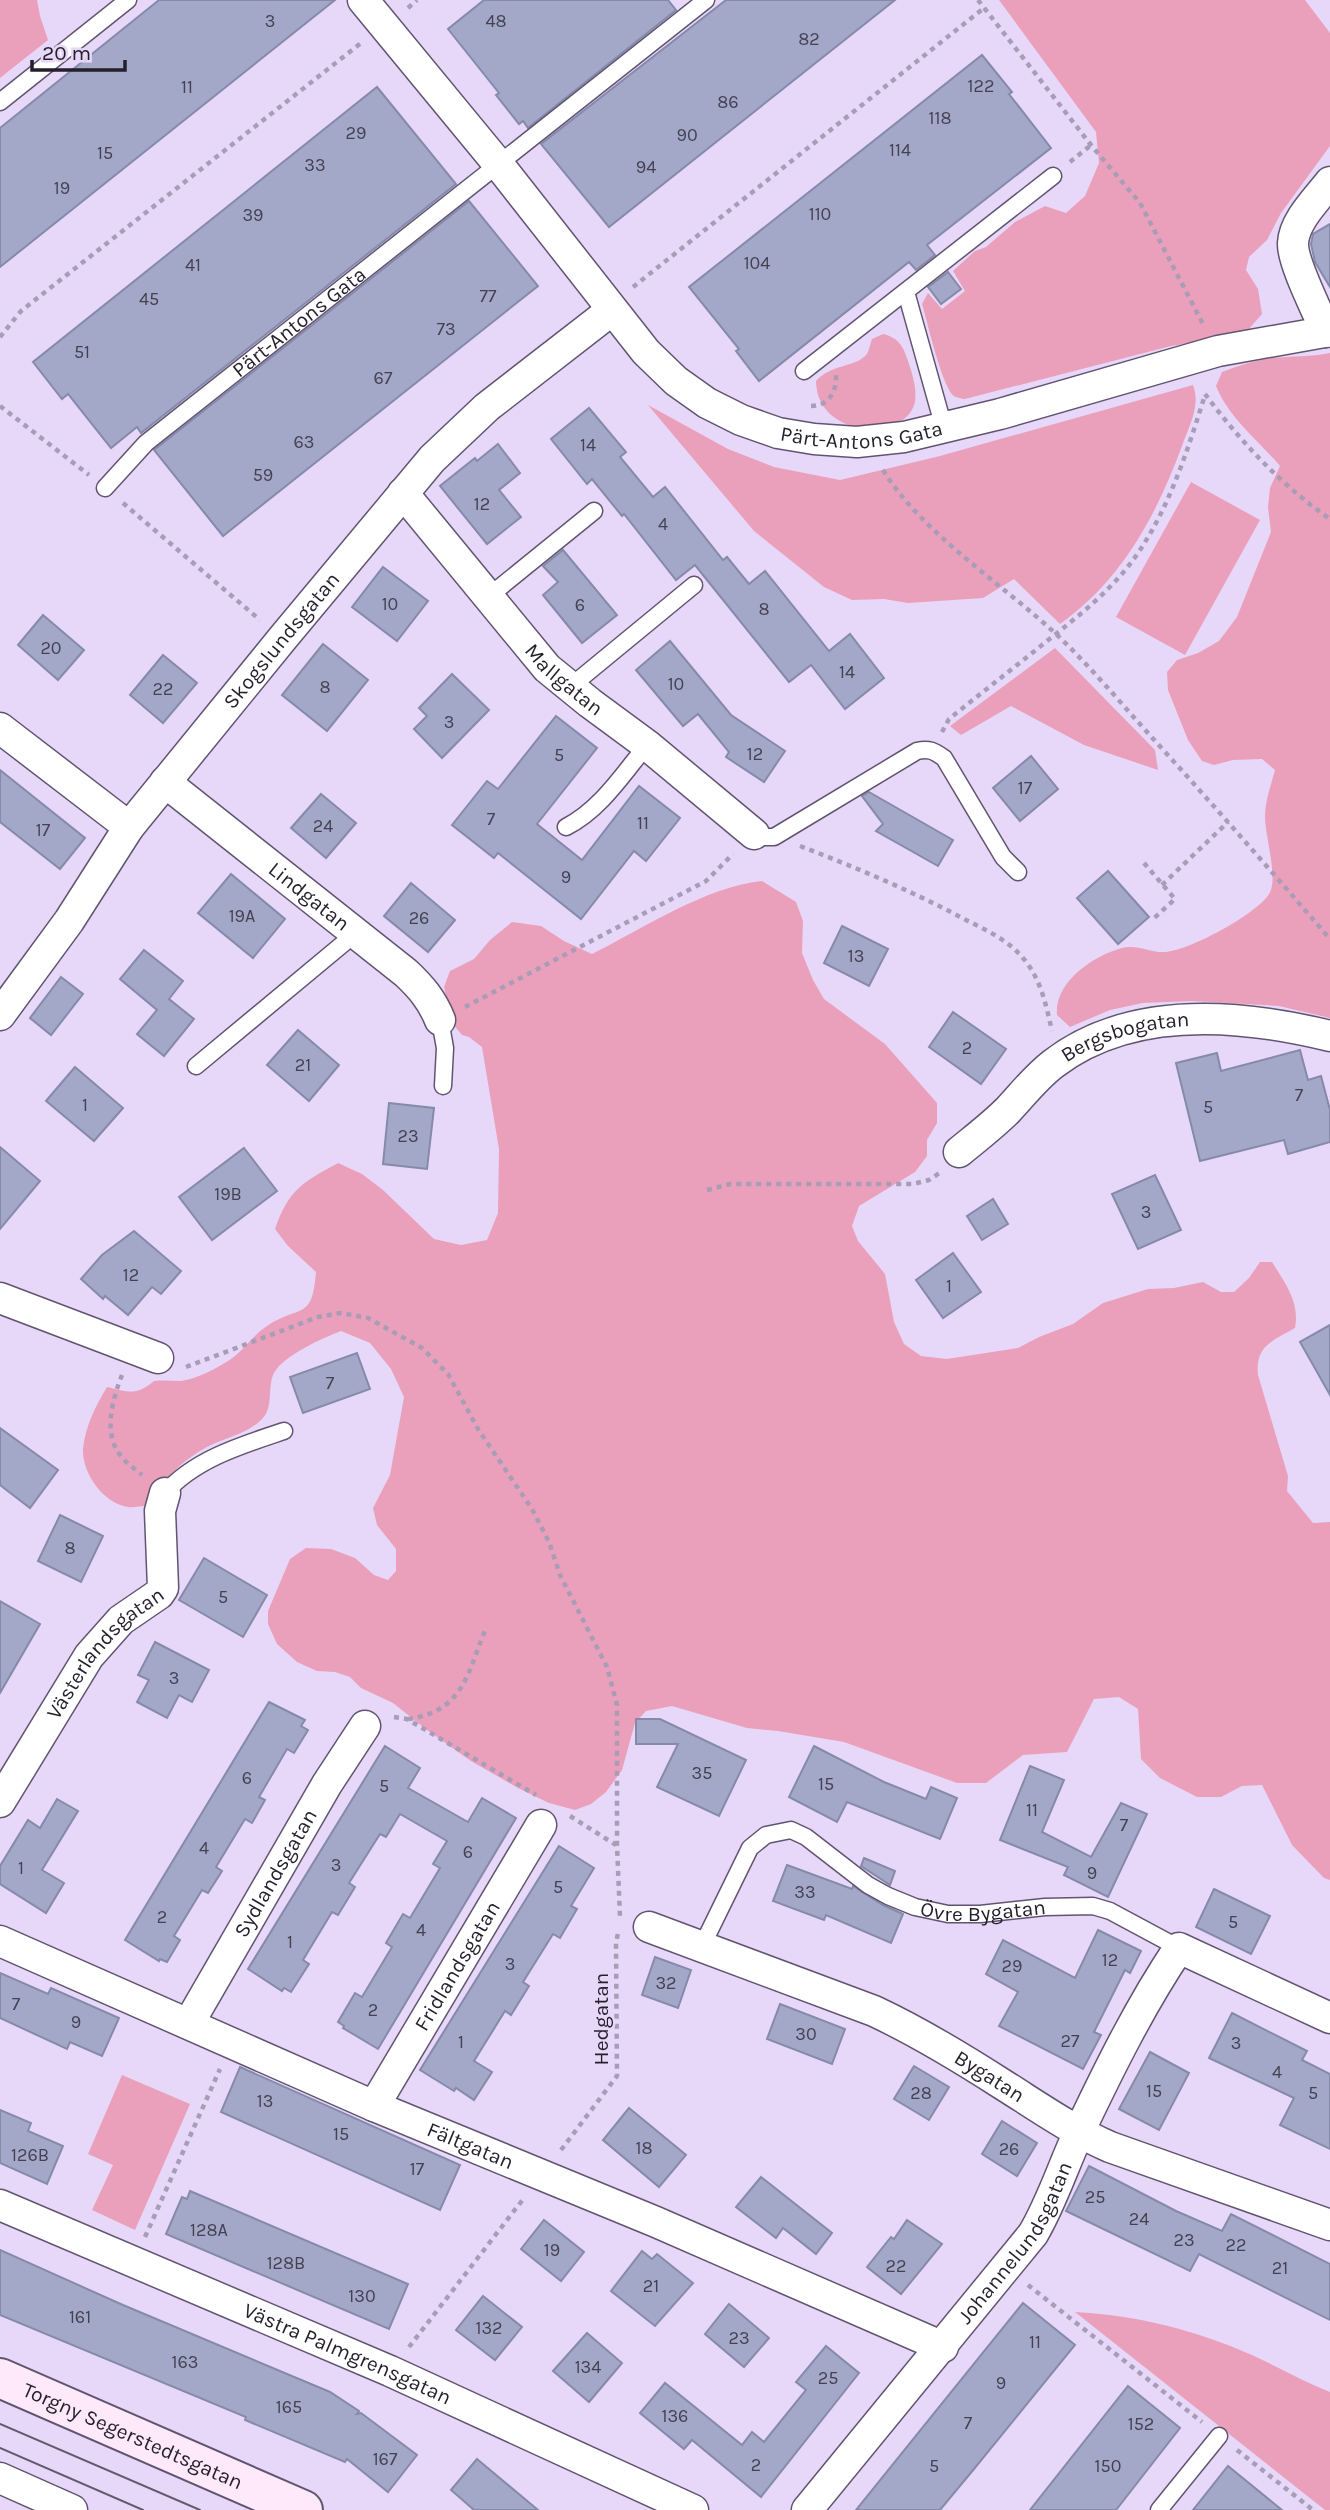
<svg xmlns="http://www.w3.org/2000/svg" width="1330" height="2510" viewBox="0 0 1330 2510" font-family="Karla,sans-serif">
<rect width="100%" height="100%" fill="#e7d8f9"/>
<g fill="#eaa0ba">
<path d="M0,0H37L40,16L48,40L0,78Z"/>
<path d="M999,0H1305L1330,33V146L1281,213L1267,240L1249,257L1246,270L1258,289L1262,314L1248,330L1225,337L1171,346L965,399C962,399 956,397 954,396C942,387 927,320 922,304L928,293L942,309L965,291L953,271L975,251L986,247L1015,222L1045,206L1066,213L1085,196L1099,163L1096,132Z"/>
<path d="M883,334C900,338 904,348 909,364C913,376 917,390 915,402C906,443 816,438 816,381C831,364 856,367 866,355C869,352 870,344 872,339Z"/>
<path d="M1330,353V1018L1279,1006L1192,1001L1143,1003L1110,1010L1070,1027L1057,1015C1054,983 1092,956 1122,948C1137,944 1151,953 1164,952C1187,952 1257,914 1269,894C1279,879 1265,837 1265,817C1265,801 1271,785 1275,770L1262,759L1233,760L1214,765L1202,761L1188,740L1168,690L1167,672L1177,660L1198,653L1219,641L1237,617L1271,532L1268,507L1270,488L1280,466C1258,440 1229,418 1216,386L1222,372C1238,366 1255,360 1272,358C1293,356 1310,357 1330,353Z"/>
<path d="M1193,385C1201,406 1189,426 1182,446C1156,516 1122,580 1060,624L1014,579L983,598L908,603L884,599L852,600L824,587L754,531L648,405L728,449L774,467L840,480L940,456Z"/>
<path d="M1191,482L1260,520L1185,655L1116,617Z"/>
<path d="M1055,648L1155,750L1158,770L1084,745L1011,706L961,735L950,726Z"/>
<path d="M762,881L796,902L803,921L802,953L813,980L824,999L885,1044L937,1103V1123L927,1140V1156L915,1172L859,1206L852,1226L858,1241L885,1274L894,1322L904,1344L921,1356L947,1359L1018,1348L1039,1337L1073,1324L1103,1303L1148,1289L1174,1288L1203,1282L1221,1292H1234L1249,1278L1260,1262H1272C1285,1283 1300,1302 1295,1328C1272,1341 1255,1346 1258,1375L1288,1476L1287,1491L1313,1523L1330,1522V1880L1324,1878L1292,1845L1262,1785L1242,1786L1221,1797H1197L1160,1778L1141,1759L1138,1709L1119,1697L1094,1699L1067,1752L1023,1755L986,1783H957L844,1742L778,1731L747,1728L672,1706L646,1711L635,1723L622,1770L606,1792L591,1804L575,1810L549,1803L518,1788L471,1761L427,1730L393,1703L361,1688L350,1677L335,1672L317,1671L297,1662L277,1644L268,1624V1611L290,1559L306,1548L331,1549L355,1558L374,1575L388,1580L396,1571V1549L377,1525L373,1508L390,1475L404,1397L391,1369L370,1343L341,1331C323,1338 284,1355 274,1373C267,1386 274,1408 262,1419C247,1434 230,1436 211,1445C181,1460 164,1480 144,1506C139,1506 133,1508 128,1507C103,1503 82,1473 83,1449C85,1427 96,1405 107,1387C129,1392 136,1396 154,1381C163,1380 172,1381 181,1381C197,1379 217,1368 231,1359C244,1350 253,1335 267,1326C300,1304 312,1322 316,1272L288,1246L275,1229C289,1189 303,1182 338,1163L362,1174L383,1190L434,1239L461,1245L487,1240L498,1213L499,1149L482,1047L469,1037L462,1035L452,1023L444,987L450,971L474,959L490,940L512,922L541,926L564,941L592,954C644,928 705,887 762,881Z"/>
<path d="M122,2075L190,2104L135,2230L92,2210L113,2165L88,2154Z"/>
<path d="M1075,2312C1136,2315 1195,2330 1252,2355C1278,2367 1303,2381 1330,2392V2510H1325Z"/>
</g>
<g fill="#a3a7c8" stroke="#868aaa" stroke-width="2">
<path d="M159,0H335L0,267V128Z"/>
<path d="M484,0H668L676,10L528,128L523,121L519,124L496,95L499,93L448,29Z"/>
<path d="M726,0H895L609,227L541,144Z"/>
<path d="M982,55L1012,92L1009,94L1051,148L927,245L935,255L916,270L909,262L759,381L736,351L739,349L689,287Z"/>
<path d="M377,87L456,184L141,433L137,427L111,448L68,394L62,399L33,362Z"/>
<path d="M469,201L538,286L223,536L154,450Z"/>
<path d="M1330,224V287L1315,262L1311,244L1313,234Z"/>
<path d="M948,272L961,289L941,304L928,287Z"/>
<path d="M589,408L626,452L620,457L653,497L665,487L723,560L727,557L749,584L765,571L829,651L850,634L884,678L845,709L811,665L789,682L695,565L676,580L624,514L622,516L592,479L587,484L551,439Z"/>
<path d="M498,444L520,473L499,490L521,517L487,544L440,486L475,458L477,461Z"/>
<path d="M563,550L617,615L582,643L543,595L558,582L543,566Z"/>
<path d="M383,567L428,601L397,641L352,607Z"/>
<path d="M43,615L84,650L58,680L18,645Z"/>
<path d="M670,641L731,715L785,751L764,782L726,757L729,752L698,714L683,726L636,670Z"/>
<path d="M323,644L368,680L327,731L282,695Z"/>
<path d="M163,655L197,683L163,723L130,695Z"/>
<path d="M452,674L489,710L442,758L414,729L427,716L419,708Z"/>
<path d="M556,716L597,748L537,824L582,860L639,786L680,818L646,861L634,851L581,919L498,853L494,858L452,825L487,781L498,789Z"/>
<path d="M1031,756L1058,789L1020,821L993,788Z"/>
<path d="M0,770L85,838L60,869L0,822Z"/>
<path d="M869,792L953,840L938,866L876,831L883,824L862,796Z"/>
<path d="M321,794L356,823L326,858L291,828Z"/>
<path d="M1108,871L1149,917L1118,944L1077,898Z"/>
<path d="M231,874L285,919L253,958L198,913Z"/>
<path d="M411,883L455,920L428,952L384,916Z"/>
<path d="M842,926L888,949L869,986L824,963Z"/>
<path d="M144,950L183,981L169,999L194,1019L164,1056L137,1034L157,1010L120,979Z"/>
<path d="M61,977L83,994L51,1035L30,1018Z"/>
<path d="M953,1012L1006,1049L981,1084L929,1047Z"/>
<path d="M298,1030L339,1065L309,1101L267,1065Z"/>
<path d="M1300,1050L1308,1080L1321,1076L1330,1110V1142L1288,1154L1284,1140L1200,1161L1176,1063L1217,1053L1221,1071Z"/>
<path d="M75,1067L123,1108L94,1141L46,1101Z"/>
<path d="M389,1103L434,1108L427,1169L383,1164Z"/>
<path d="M0,1147L40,1181L0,1229Z"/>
<path d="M244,1148L277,1191L212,1240L179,1197Z"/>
<path d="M1155,1175L1181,1230L1138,1249L1112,1194Z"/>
<path d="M993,1199L1008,1224L982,1240L967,1216Z"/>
<path d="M134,1231L181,1271L161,1294L152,1287L128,1315L105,1296L103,1299L81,1279L102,1255Z"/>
<path d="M953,1253L981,1292L943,1318L916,1280Z"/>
<path d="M1330,1325V1395L1300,1342Z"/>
<path d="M357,1353L370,1389L303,1413L290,1377Z"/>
<path d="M0,1428L58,1470L30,1508L0,1485Z"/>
<path d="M60,1515L103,1536L81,1582L38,1561Z"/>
<path d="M204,1558L267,1595L243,1637L179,1600Z"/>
<path d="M0,1601L40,1624L0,1693Z"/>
<path d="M155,1642L209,1670L192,1702L179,1695L167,1718L137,1702L149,1680L138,1675Z"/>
<path d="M269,1702L305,1720L301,1726L308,1730L294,1753L287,1749L259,1797L265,1800L252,1823L245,1819L216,1867L222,1871L208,1893L202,1890L174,1936L180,1940L167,1962L160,1959L159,1961L125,1940Z"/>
<path d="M636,1719H660L746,1760L719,1816L657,1787L678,1744H636Z"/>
<path d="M385,1746L420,1768L408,1788L468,1822L482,1798L516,1818L378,2049L343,2028L344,2026L338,2022L355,1993L362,1997L392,1947L386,1943L403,1914L410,1918L440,1868L433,1864L447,1841L400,1814L386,1837L380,1834L349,1883L355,1887L338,1915L332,1912L303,1960L309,1964L291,1992L284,1988L282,1991L248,1969Z"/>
<path d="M814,1746L884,1782L926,1799L931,1787L957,1798L940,1839L847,1802L837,1822L789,1797Z"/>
<path d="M1030,1766L1064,1780L1042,1832L1091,1857L1121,1803L1147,1814L1108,1897L1064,1875L1068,1867L1000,1840Z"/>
<path d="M57,1799L78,1811L42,1870L64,1883L46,1913L0,1884V1866L28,1820L40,1828Z"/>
<path d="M559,1846L594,1868L571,1906L577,1909L560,1938L553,1934L523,1982L529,1986L511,2015L505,2011L474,2061L492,2072L474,2100L456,2088L454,2091L420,2070Z"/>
<path d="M864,1858L895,1871L890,1885L861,1866Z"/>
<path d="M787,1865L852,1889L853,1886L883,1905L903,1914L891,1943L826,1915L824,1920L773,1901Z"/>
<path d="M1214,1889L1270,1916L1251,1954L1196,1927Z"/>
<path d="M1098,1930L1141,1951L1130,1973L1125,1970L1094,2032L1101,2035L1083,2069L999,2026L1018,1992L986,1974L1003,1940L1075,1978Z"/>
<path d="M655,1957L691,1970L678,2008L642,1995Z"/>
<path d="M0,1973L48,1994L51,1988L119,2018L102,2056L70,2042L67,2049L0,2018Z"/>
<path d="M780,2004L845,2029L832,2064L767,2039Z"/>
<path d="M1232,2013L1307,2051L1302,2060L1330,2074V2149L1280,2125L1294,2098L1209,2058Z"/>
<path d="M1150,2052L1189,2073L1159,2130L1119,2109Z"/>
<path d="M914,2066L949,2087L929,2120L894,2099Z"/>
<path d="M240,2067L460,2165L440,2210L221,2112Z"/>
<path d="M629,2108L686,2155L659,2187L603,2140Z"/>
<path d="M0,2110L31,2123L28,2131L63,2146L47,2184L0,2163Z"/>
<path d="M1002,2121L1037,2143L1017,2176L982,2154Z"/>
<path d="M1089,2166L1176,2211L1222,2231L1231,2214L1330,2264V2320L1199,2254L1190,2271L1066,2211Z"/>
<path d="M761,2177L832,2233L816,2254L783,2228L776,2238L736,2207Z"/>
<path d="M190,2191L408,2284L389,2329L166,2234L182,2197L187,2199Z"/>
<path d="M544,2220L584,2252L561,2281L521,2249Z"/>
<path d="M907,2220L942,2244L901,2294L867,2267L891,2237L894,2239Z"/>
<path d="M0,2250L123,2305L330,2392L359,2411L357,2414L361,2413L417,2455L388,2492L347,2459L345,2462L245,2420L246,2417L0,2315Z"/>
<path d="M642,2251L652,2259L657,2254L693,2283L655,2326L611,2291Z"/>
<path d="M483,2296L522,2327L495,2360L456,2330Z"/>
<path d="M1023,2303L1075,2345L974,2469L940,2510H856Z"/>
<path d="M729,2304L769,2338L744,2367L705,2334Z"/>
<path d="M587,2333L622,2363L589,2402L553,2371Z"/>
<path d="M826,2346L859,2373L761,2497L692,2440L684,2449L640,2413L665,2383L742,2445L752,2432L764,2442L806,2390L796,2382Z"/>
<path d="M1128,2386L1180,2428L1116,2510H1030Z"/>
<path d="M477,2459L538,2510H474L451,2490Z"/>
<path d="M1228,2466L1282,2510H1193Z"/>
</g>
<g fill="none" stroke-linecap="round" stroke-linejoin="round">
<defs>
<g id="lane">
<path d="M0,102L128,0"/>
<path d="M906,292L944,428"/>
<path d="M804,371L1053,176"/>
<path id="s1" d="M105,488L146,443L706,0"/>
<path d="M488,597L594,511"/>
<path d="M570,687L694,585"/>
<path d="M566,827C601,809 623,774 647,745"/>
<path d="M754,834L764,837H774L917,751C929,748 934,751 944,758L1003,857L1018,872"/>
<path d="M440,1020L445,1048L443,1086"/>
<path d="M196,1066L356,933"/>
<path d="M165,1493C195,1459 242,1445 284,1431"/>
<path id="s2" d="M702,1946L750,1848L766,1835L791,1830L806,1837L868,1885L888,1896L915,1907L948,1914H980L1045,1907L1093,1906L1110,1911L1179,1948"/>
<path d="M1159,2510L1219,2436"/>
</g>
<g id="street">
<path id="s3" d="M363,0L499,165L646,352L676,381L707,403L741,420L778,433L814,439L857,442L904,437L1000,414L1218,351L1330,331"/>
<path d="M1326,332C1318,312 1292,262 1293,243C1294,221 1317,199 1330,182"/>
<path id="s4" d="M403,493L547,668L590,703L647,745L754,834"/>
<path d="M0,728L129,827"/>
<path id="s5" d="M165,782L406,973C421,987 432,1000 440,1020"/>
<path id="s6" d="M0,1015L69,921L129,827L282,639L432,459L487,407L612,310"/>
<path id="s7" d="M959,1152C976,1138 993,1125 1008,1110C1023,1094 1035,1078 1053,1064C1131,1004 1240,1014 1330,1036"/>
<path d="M0,1298L158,1358"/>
<path id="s8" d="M0,1802L89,1656L121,1620L159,1594L163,1588L160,1511L165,1493"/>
<path id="s9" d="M649,1927L874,2011C919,2032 960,2057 1002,2084C1037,2106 1071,2130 1110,2147L1330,2225"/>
<path id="s10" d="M0,1941L374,2106L656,2222L943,2347"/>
<path id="s11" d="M189,2023L327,1784L365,1726"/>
<path id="s12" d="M374,2106L541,1825"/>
<path id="s13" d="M0,2205L390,2371L693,2510"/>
<path d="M0,2478L72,2510"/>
<path id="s14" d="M807,2510L1033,2234C1052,2202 1063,2166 1079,2132C1109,2069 1140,2006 1179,1948L1330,2018"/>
</g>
<g id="secondary">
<path id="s15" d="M0,2378L303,2510"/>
</g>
</defs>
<use href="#lane" stroke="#615470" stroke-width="19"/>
<use href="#street" stroke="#615470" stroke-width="33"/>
<use href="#secondary" stroke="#615470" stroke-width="42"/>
<g stroke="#a89cb7" stroke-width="4.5" stroke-dasharray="5 5" stroke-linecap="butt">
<path d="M978,0L1091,145L1140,203L1204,326"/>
<path d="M408,8L417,0"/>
<path d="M1070,162L1091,145"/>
<path d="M633,287L984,8"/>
<path d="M0,337L21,311L361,43"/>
<path d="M1205,394C1240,441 1282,486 1330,519"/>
<path d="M0,406L89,475"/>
<path d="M811,406C830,406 837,390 836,374"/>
<path d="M883,470C922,533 1001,583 1056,634C1092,668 1124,707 1157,743C1216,808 1273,873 1330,939"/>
<path d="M123,503L260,620"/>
<path d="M942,732L949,719C980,694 1011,670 1042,645C1077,617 1112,591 1138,553C1170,506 1188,449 1205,395"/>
<path d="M800,846C857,868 912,891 966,920C986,930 1008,940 1023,958C1041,979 1046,1005 1052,1031"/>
<path d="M1144,863L1175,899L1152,920"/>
<path d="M1162,885L1228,822"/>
<path d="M465,1007L706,881L733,854"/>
<path d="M707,1190L730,1184H913L929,1180L941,1172"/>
<path d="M186,1367L318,1317L340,1313L368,1318L422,1348L448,1374L478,1429L532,1509L549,1542L560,1575L607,1667L617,1705V1845L620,1917"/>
<path d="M122,1375C113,1398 102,1434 121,1456C126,1463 135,1469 142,1475"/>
<path d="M394,1717L407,1719L536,1795"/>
<path d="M408,1719C464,1711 467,1674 486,1628"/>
<path d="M570,1816L616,1845"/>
<path d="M561,2150L617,2076L616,1943L618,1933"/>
<path d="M145,2237L220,2069"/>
<path d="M1028,2285L1202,2422"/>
<path d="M409,2347L524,2198"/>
<path d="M1237,2450L1313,2510"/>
</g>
<use href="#lane" stroke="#fff" stroke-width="16"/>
<use href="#street" stroke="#fff" stroke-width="30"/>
<use href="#secondary" stroke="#fde9fa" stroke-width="38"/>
<g stroke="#625a6d" stroke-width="2">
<path d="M0,2424L200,2510"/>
<path d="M0,2448L143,2510"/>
</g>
</g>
<g text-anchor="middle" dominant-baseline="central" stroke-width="5" stroke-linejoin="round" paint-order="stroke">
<g font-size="18" fill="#444152">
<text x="270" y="21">3</text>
<text x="496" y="21">48</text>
<text x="809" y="39">82</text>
<text x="981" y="86">122</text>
<text x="187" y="87">11</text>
<text x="728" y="102">86</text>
<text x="940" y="118">118</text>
<text x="356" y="133">29</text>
<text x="687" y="135">90</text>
<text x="900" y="150">114</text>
<text x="105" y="153">15</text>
<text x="315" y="165">33</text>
<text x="646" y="167">94</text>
<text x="62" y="188">19</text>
<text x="820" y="214">110</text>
<text x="253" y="215">39</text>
<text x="757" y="263">104</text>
<text x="193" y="265">41</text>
<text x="488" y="296">77</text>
<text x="149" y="299">45</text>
<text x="446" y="329">73</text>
<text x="82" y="352">51</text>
<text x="383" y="378">67</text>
<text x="304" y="442">63</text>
<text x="588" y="445">14</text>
<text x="263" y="475">59</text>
<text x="482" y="504">12</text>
<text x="663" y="524">4</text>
<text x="390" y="604">10</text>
<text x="580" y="605">6</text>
<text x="764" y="609">8</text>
<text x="51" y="648">20</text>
<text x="847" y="672">14</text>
<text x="676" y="684">10</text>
<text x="325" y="687">8</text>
<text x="163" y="689">22</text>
<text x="449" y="722">3</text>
<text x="755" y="754">12</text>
<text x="559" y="755">5</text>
<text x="1025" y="788">17</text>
<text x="491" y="819">7</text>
<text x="643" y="823">11</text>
<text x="323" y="826">24</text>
<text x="43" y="830">17</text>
<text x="566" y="877">9</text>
<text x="242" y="916">19A</text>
<text x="419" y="918">26</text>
<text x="856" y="956">13</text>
<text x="967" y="1048">2</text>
<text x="303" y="1065">21</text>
<text x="1299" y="1095">7</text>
<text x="85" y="1105">1</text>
<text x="1208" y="1107">5</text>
<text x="408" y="1136">23</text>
<text x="228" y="1194">19B</text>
<text x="1146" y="1212">3</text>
<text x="131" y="1275">12</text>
<text x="949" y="1286">1</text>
<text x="330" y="1383">7</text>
<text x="70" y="1548">8</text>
<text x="223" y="1597">5</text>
<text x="174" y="1678">3</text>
<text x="702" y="1773">35</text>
<text x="247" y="1778">6</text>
<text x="826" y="1784">15</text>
<text x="384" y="1786">5</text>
<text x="1032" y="1810">11</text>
<text x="1124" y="1825">7</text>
<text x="204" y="1848">4</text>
<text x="468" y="1852">6</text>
<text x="336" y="1865">3</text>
<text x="21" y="1868">1</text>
<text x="1092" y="1873">9</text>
<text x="558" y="1887">5</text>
<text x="805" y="1892">33</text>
<text x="162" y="1917">2</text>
<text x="1233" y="1922">5</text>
<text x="421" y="1930">4</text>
<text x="290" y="1942">1</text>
<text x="1110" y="1960">12</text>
<text x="510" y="1964">3</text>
<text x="1012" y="1966">29</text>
<text x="666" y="1983">32</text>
<text x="16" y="2004">7</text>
<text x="373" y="2010">2</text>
<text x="76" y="2022">9</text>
<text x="806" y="2034">30</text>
<text x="1070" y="2041">27</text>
<text x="461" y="2042">1</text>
<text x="1236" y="2043">3</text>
<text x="1277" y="2072">4</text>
<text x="1154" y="2091">15</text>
<text x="921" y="2093">28</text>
<text x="1313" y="2093">5</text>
<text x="265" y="2101">13</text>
<text x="341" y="2134">15</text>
<text x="644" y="2148">18</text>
<text x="1009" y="2149">26</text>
<text x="30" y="2155">126B</text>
<text x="417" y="2169">17</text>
<text x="1095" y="2197">25</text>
<text x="1139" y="2219">24</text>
<text x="209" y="2230">128A</text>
<text x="1184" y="2240">23</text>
<text x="1236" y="2245">22</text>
<text x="552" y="2250">19</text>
<text x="286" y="2263">128B</text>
<text x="896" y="2266">22</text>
<text x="1280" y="2268">21</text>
<text x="651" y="2286">21</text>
<text x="362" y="2296">130</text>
<text x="80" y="2317">161</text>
<text x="489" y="2328">132</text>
<text x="739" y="2338">23</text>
<text x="1035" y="2342">11</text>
<text x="185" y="2362">163</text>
<text x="588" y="2367">134</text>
<text x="828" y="2378">25</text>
<text x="1001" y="2383">9</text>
<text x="289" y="2407">165</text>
<text x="675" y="2416">136</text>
<text x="968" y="2423">7</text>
<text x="1141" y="2424">152</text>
<text x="385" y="2459">167</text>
<text x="756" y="2465">2</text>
<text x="934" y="2466">5</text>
<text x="1108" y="2466">150</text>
</g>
<g font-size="21" fill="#241f2b" stroke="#e7d8f9">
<text stroke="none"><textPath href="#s1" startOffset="256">Pärt-Antons Gata</textPath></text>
<text stroke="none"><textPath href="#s3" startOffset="693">Pärt-Antons Gata</textPath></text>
<text stroke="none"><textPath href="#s6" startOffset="469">Skogslundsgatan</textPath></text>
<text stroke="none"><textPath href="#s4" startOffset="247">Mallgatan</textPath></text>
<text stroke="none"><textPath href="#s5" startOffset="184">Lindgatan</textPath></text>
<text stroke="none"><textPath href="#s7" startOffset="208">Bergsbogatan</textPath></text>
<text stroke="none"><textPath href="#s8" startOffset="184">Västerlandsgatan</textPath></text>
<text stroke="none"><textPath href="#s11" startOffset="173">Sydlandsgatan</textPath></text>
<text stroke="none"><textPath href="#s2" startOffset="371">Övre Bygatan</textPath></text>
<text stroke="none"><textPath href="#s12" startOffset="163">Fridlandsgatan</textPath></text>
<text transform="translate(601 2019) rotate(-90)">Hedgatan</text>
<text stroke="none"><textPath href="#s9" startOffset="373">Bygatan</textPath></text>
<text stroke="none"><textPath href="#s10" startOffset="513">Fältgatan</textPath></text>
<text stroke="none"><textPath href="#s14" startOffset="340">Johannelundsgatan</textPath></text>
<text stroke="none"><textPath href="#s13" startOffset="378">Västra Palmgrensgatan</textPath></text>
<text stroke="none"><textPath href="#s15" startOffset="145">Torgny Segerstedtsgatan</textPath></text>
</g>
</g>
<path d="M32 60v10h93v-10" fill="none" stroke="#241f2b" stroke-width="3.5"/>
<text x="42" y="60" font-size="21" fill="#241f2b" stroke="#e7d8f9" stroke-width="5" paint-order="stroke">20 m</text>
</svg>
